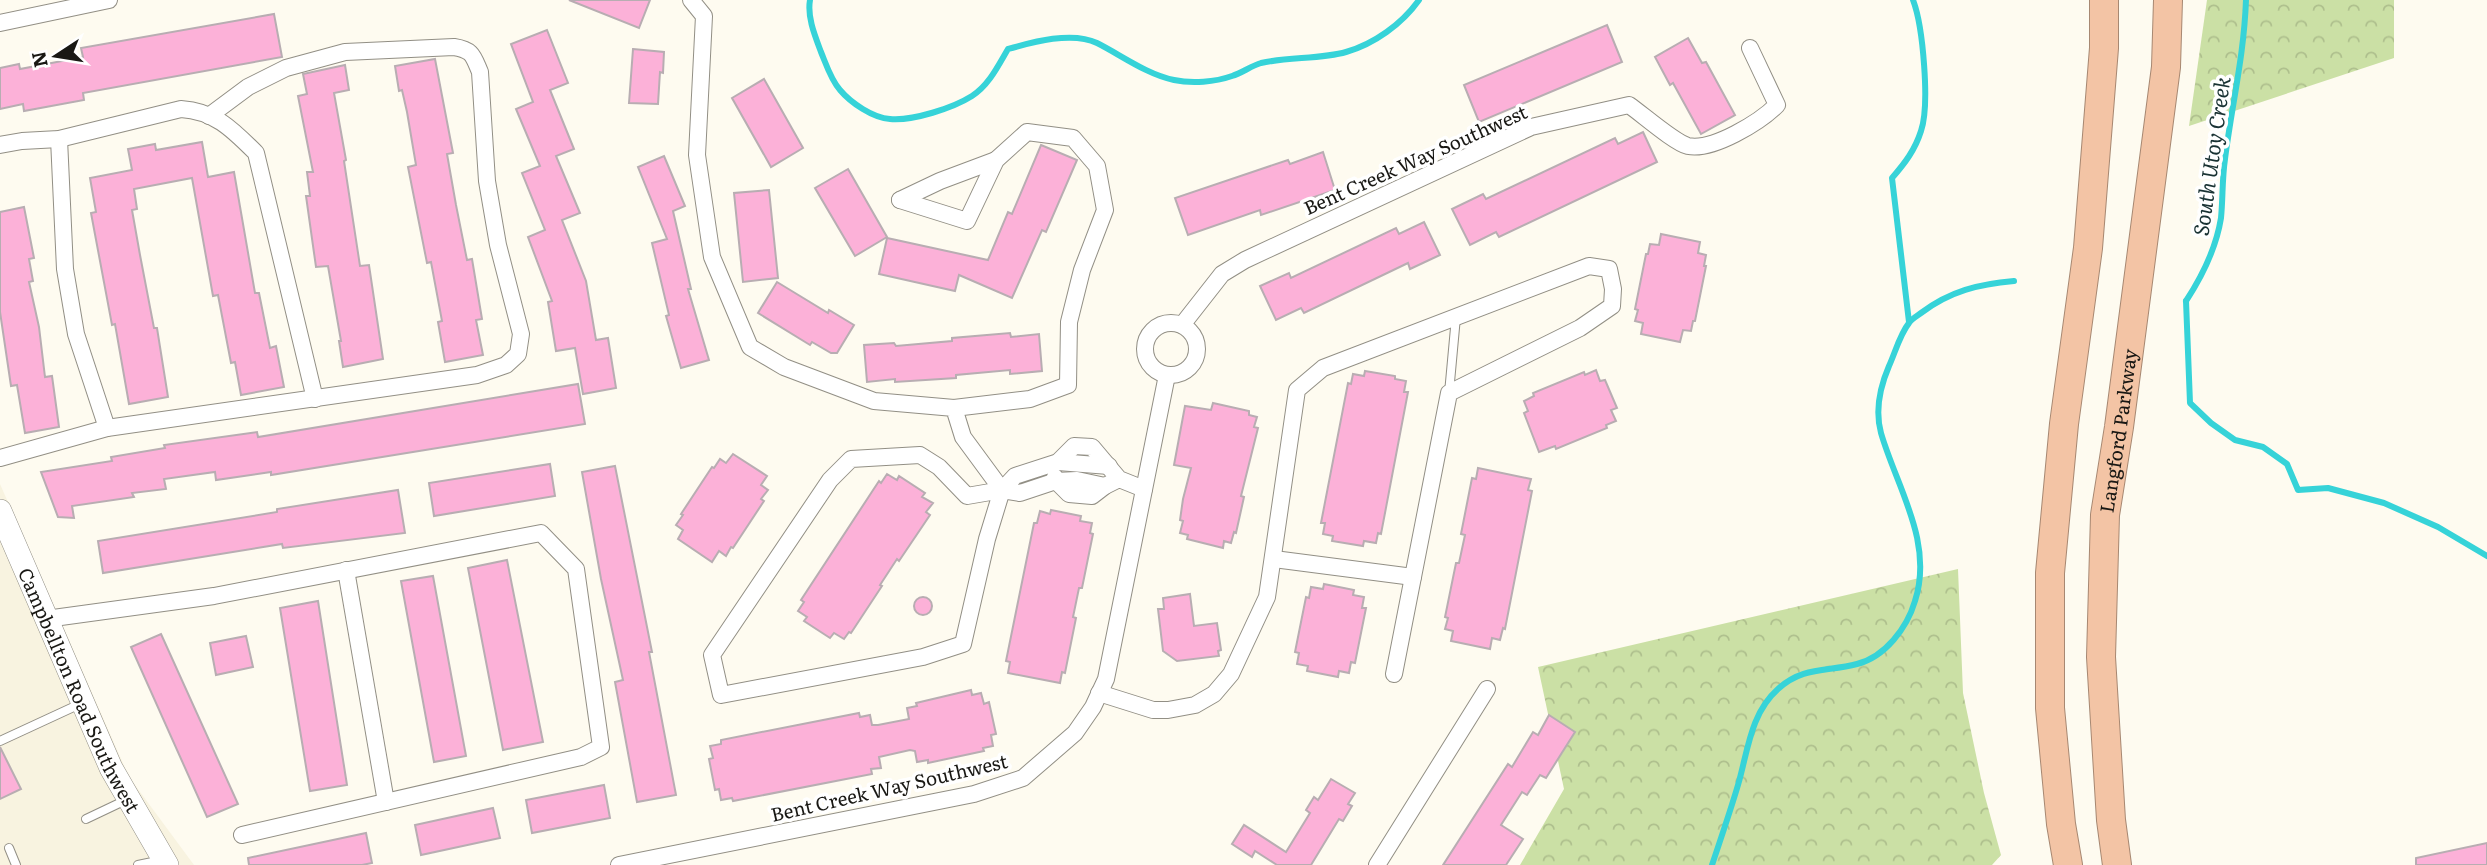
<svg xmlns="http://www.w3.org/2000/svg" width="2487" height="865" viewBox="0 0 2487 865" font-family="Literata,serif">
<defs>
<pattern id="forest-crowns" width="20" height="18" patternUnits="userSpaceOnUse" patternTransform="scale(1.75)"><rect width="20" height="18" fill="#cbe0a5"/><path d="M2 6a3 3 0 1 1 6 0M12 15a3 3 0 1 1 6 0" fill="none" stroke="#aebf8d"/></pattern>
</defs>
<rect width="100%" height="100%" fill="#fefbf0"/>
<path fill="#f8f3e0" d="M0,484L129,777L194,865H0Z"/>
<g fill="url(#forest-crowns)">
<path d="M2207,0H2394V58L2189,126Z"/>
<path d="M1958,569L1963,693L1984,793L2001,855L1992,865H1520L1564,789L1538,667Z"/>
</g>
<g fill="none" stroke-linecap="round" stroke-linejoin="round">
<g stroke="#36d3d8" stroke-width="6">
<path d="M810,0C807,17 815,36 821,52C826,64 831,80 840,90C851,103 873,118 890,119C913,121 953,108 972,96C989,85 998,66 1008,49C1033,42 1072,31 1097,43C1121,55 1146,74 1174,80C1192,84 1215,82 1232,76C1242,73 1251,66 1261,63C1288,57 1322,59 1346,52C1374,44 1402,24 1419,0"/>
<path d="M2186,301L2190,403L2211,423L2235,440L2263,447L2287,464L2298,490L2328,488L2384,503L2438,527L2487,556"/>
<path d="M2186,301C2203,275 2216,249 2221,218C2223,198 2222,179 2225,159C2232,104 2244,56 2246,0"/>
<path d="M1909,322L1892,178C1905,163 1915,150 1921,131C1930,105 1923,26 1913,0"/>
<path d="M1712,865C1721,838 1730,812 1738,785C1748,751 1750,714 1778,689C1803,666 1827,672 1857,664C1885,657 1907,628 1915,601C1934,542 1897,488 1881,433C1875,411 1880,387 1889,366C1895,353 1900,334 1909,323C1911,319 1917,316 1921,313C1950,291 1979,284 2014,281"/>
</g>
</g>
<g fill="#fcb1d8" stroke="#b8adb2" stroke-width="2">
<path d="M569,0H650L639,28Z"/>
<path d="M274,14L282,57L83,93L84,100L24,111L23,104L0,109V68L19,64L20,69L83,57L81,48Z"/>
<path d="M1607,25L1622,62L1479,122L1464,85Z"/>
<path d="M547,30L568,83L550,90L574,149L556,156L580,213L562,220L586,281L596,340L608,338L616,388L583,394L575,348L556,351L548,302L552,301L528,237L545,230L522,173L540,166L516,109L533,102L511,44Z"/>
<path d="M1688,38L1702,63L1706,62L1735,115L1701,134L1673,83L1670,85L1655,57Z"/>
<path d="M633,49L664,52L663,73L660,72L658,104L629,103Z"/>
<path d="M435,59L453,153L447,154L456,205L467,260L472,259L482,319L476,320L483,355L445,362L438,322L442,321L431,262L427,263L408,167L416,165L407,112L402,90L399,91L395,66Z"/>
<path d="M345,65L349,90L334,93L346,160L344,161L360,266L369,265L383,359L343,367L339,341H341L328,266L316,267L306,196H310L307,172H313L298,96L307,94L303,74Z"/>
<path d="M764,79L803,148L771,167L732,98Z"/>
<path d="M1643,132L1657,162L1499,237L1496,232L1470,245L1452,209L1483,194L1486,199L1615,138L1618,144Z"/>
<path d="M202,142L208,177L234,172L255,293H259L270,348L276,346L284,387L241,395L235,362L231,363L218,295L213,296L192,178L134,189L137,209L132,210L140,255L154,328H157L168,397L129,404L115,324L112,325L91,213L96,212L90,178L132,170L128,149L155,144L156,150Z"/>
<path d="M1041,145L1077,160L1046,232L1042,230L1012,298L959,275L955,291L879,274L887,238L988,260L1008,212L1012,214Z"/>
<path d="M1323,152L1335,190L1261,215L1260,210L1188,235L1175,198L1288,160L1290,164Z"/>
<path d="M664,156L685,206L673,211L691,289H688L709,360L681,368L666,316L669,315L652,243L667,239L638,167Z"/>
<path d="M848,169L887,237L855,256L815,188Z"/>
<path d="M769,190L778,278L743,282L734,193Z"/>
<path d="M24,207L34,258L29,259L33,281L29,282L39,327L45,377L52,376L59,427L25,433L17,385L11,386L0,312V212Z"/>
<path d="M1424,222L1440,255L1410,269L1408,263L1304,313L1301,308L1276,320L1260,286L1289,273L1291,278L1396,228L1399,234Z"/>
<path d="M1661,234L1700,242L1698,253L1706,255L1704,266H1706L1695,321H1693L1691,331L1683,330L1680,342L1641,334L1643,323L1635,321L1638,310L1635,309L1646,254H1648L1650,244L1659,245Z"/>
<path d="M777,282L828,313L829,310L854,325L837,353H831L812,342L810,345L758,313Z"/>
<path d="M1010,333L1011,337L1039,334L1042,371L1010,374V370L956,375V378L895,382V379L867,382L864,345L894,343L896,346L952,341V338Z"/>
<path d="M1596,370L1600,381L1605,380L1617,408L1611,410L1616,421L1606,425L1607,428L1556,449L1555,446L1539,452L1524,413L1528,411L1524,401L1534,396L1533,393L1584,372L1585,375Z"/>
<path d="M1365,371L1395,376V379L1406,381L1404,392H1408L1381,534L1378,533L1376,543L1364,541L1363,546L1332,541L1333,536L1323,534L1325,523H1321L1348,383L1351,384L1353,374L1364,376Z"/>
<path d="M578,384L585,424L271,475V472L216,480L215,472L164,479L166,489L132,493L134,497L72,506L74,518L58,517L41,472L112,461L111,457L165,448L164,445L257,432L258,437Z"/>
<path d="M1213,403L1249,411V415L1257,417L1254,427L1258,428L1241,496L1244,497L1236,533L1234,532L1231,543L1224,541L1223,548L1187,539L1188,535L1180,533L1183,521L1180,520L1183,499L1191,468L1174,465L1185,406L1211,410Z"/>
<path d="M733,454L767,476L761,485L768,490L761,499L764,501L733,548L731,547L726,556L719,551L712,562L678,539L683,530L676,525L683,515L681,514L712,467L714,468L720,459L726,463Z"/>
<path d="M550,464L555,496L434,516L429,483Z"/>
<path d="M615,466L652,652H649L676,795L637,802L615,682L623,680L601,579L582,472Z"/>
<path d="M1478,468L1531,479L1528,490L1532,491L1505,629L1503,628L1500,640L1492,638L1490,649L1451,641L1453,631L1445,629L1448,618L1445,617L1456,563H1459L1465,535L1461,534L1472,478L1476,479Z"/>
<path d="M887,474L897,480L899,476L925,493L922,497L933,503L926,512L930,515L899,561L897,559L880,585L882,586L851,633L849,632L844,639L834,633L830,638L804,621L807,617L798,611L804,602L801,600L879,481L881,483Z"/>
<path d="M398,490L405,533L283,548L282,544L103,573L98,541L277,512V509Z"/>
<path d="M1051,510L1081,516L1080,521L1092,523L1090,533L1093,534L1082,588H1079L1073,617L1076,618L1065,673L1062,672L1060,683L1008,673L1010,662L1006,661L1034,523H1037L1040,511L1050,514Z"/>
<path d="M507,560L543,742L503,750L468,568Z"/>
<path d="M433,576L466,756L434,762L401,581Z"/>
<path d="M1324,584L1354,590L1353,595L1364,597L1362,608H1366L1355,663L1351,662L1349,673L1339,671L1338,677L1307,671L1308,666L1297,664L1299,653L1295,652L1306,597L1309,598L1311,587L1323,589Z"/>
<path d="M1190,594L1194,626L1217,623L1221,650L1218,651L1219,656L1177,661L1163,651L1158,609H1164L1163,598Z"/>
<circle cx="923" cy="606" r="9"/>
<path d="M318,601L347,785L310,791L280,608Z"/>
<path d="M161,634L238,804L207,817L131,647Z"/>
<path d="M246,636L253,667L216,675L210,643Z"/>
<path d="M971,690L972,695L981,693L984,704L989,702L996,734L991,735L993,746L983,748L984,751L928,763V760L917,762L915,751L910,750L879,757L881,768L871,769L872,774L733,801L732,798L721,800L719,789L715,790L709,759L713,758L710,746L721,744V740L859,713L860,717L870,715L872,725H878L909,719L907,708L917,706L916,703Z"/>
<path d="M1549,715L1575,732L1546,778L1540,775L1527,795L1522,792L1501,825L1523,839L1506,865H1443L1508,764L1512,767L1533,732L1538,735Z"/>
<path d="M0,747L21,789L0,799Z"/>
<path d="M1331,779L1355,793L1348,804L1352,806L1343,821L1339,819L1311,865H1277L1255,851L1252,857L1232,844L1244,825L1286,852L1310,813L1306,810L1314,797L1318,800Z"/>
<path d="M604,785L610,818L532,833L526,800Z"/>
<path d="M493,808L500,838L421,855L415,825Z"/>
<path d="M366,833L372,863L362,865H249L248,858Z"/>
<path d="M2487,843V865H2416V858Z"/>
</g>
<g fill="none" stroke-linecap="round" stroke-linejoin="round">
<defs>
<g id="lane">
<path d="M1449,393L1456,317"/>
<path d="M0,741L80,704"/>
<path d="M86,819L126,800"/>
<path d="M9,848L16,865"/>
<path d="M138,865L162,860"/>
</g>
<g id="street">
<path d="M691,0L704,16L697,155L712,257L750,347L784,367L874,401L954,408L963,437L1002,490"/>
<path d="M0,23L109,0"/>
<path d="M59,139L65,269L76,334L107,428"/>
<path d="M0,145L22,141L59,139L181,109C215,111 233,130 256,153L315,399"/>
<path d="M900,200L967,221L996,160L1027,132L1073,138L1097,166L1105,210L1082,270L1069,322L1068,385L1030,399L954,408"/>
<path d="M900,200L940,181L996,160"/>
<circle cx="1171" cy="349" r="26"/>
<path d="M1182,325L1222,274L1245,260L1531,127L1629,105C1642,114 1675,143 1688,146C1713,151 1760,122 1777,105L1750,48"/>
<path d="M0,458L107,428L477,375L506,365L518,354L521,334L498,245L487,181L480,72C473,56 473,50 454,47L345,52L286,68L248,87L209,116"/>
<path d="M1058,462L1109,466"/>
<path d="M1055,477L1056,481L1077,480L1105,486"/>
<path d="M1119,479L1105,486L1092,496L1069,494L1056,481L1020,493L1002,490L967,496L939,467L920,455L851,459L830,480L712,655L721,695L923,657L963,644L987,539L1002,490L1015,476L1058,462L1074,446L1092,447L1119,479L1144,489"/>
<path d="M1274,559L1413,577"/>
<path d="M346,570L386,802"/>
<path d="M46,619L214,596L541,533L576,569L601,747L581,757L242,835"/>
<path d="M1099,693L1153,710H1168L1195,705L1214,694L1231,674L1267,597L1297,390L1323,368L1589,266L1609,269L1613,289L1612,306L1580,328L1449,393L1394,674"/>
<path d="M619,865L974,794L1023,778L1075,733L1093,707L1106,679L1167,375"/>
<path d="M1377,865L1487,689"/>
</g>
<g id="secondary">
<path id="s1" d="M0,511L111,768L167,865"/>
</g>
<g id="highway">
<path d="M2068,865L2061,824L2050,708V573L2064,424L2088,248L2104,48V0"/>
<path id="s2" d="M2117,865L2111,820L2101,657L2105,515L2119,427L2166,67L2168,0"/>
</g>
</defs>
<use href="#lane" stroke="#928f85" stroke-width="10"/>
<use href="#street" stroke="#928f85" stroke-width="18"/>
<use href="#secondary" stroke="#928f85" stroke-width="24"/>
<use href="#highway" stroke="#a78872" stroke-width="30"/>
<use href="#lane" stroke="#fff" stroke-width="8"/>
<use href="#street" stroke="#fff" stroke-width="16"/>
<use href="#secondary" stroke="#fff" stroke-width="23"/>
<use href="#highway" stroke="#f3c4a5" stroke-width="28"/>
</g>
<g text-anchor="middle" dominant-baseline="central" stroke-width="7" stroke-linejoin="round" paint-order="stroke">
<g font-size="19" fill="#191814" stroke="#fff">
<text transform="translate(1415 159) rotate(-24)">Bent Creek Way Southwest</text>
<text stroke="none"><textPath href="#s2" startOffset="436">Langford Parkway</textPath></text>
<text stroke="none"><textPath href="#s1" startOffset="196">Campbellton Road Southwest</textPath></text>
<text transform="translate(889 787) rotate(-13)">Bent Creek Way Southwest</text>
</g>
<g font-size="21" font-style="italic" fill="#193233" stroke="#fff">
<text transform="translate(2210 156) rotate(-82)">South Utoy Creek</text>
</g>
</g>
<g transform="translate(56 56) rotate(258)" stroke="#ffffff" stroke-width="5" paint-order="stroke">
<path d="M0-5L12 26L0 18L-12 26Z" fill="#191814"/>
<text y="-10" font-size="19" font-weight="bold" text-anchor="middle" fill="#191814">N</text>
</g>
</svg>
